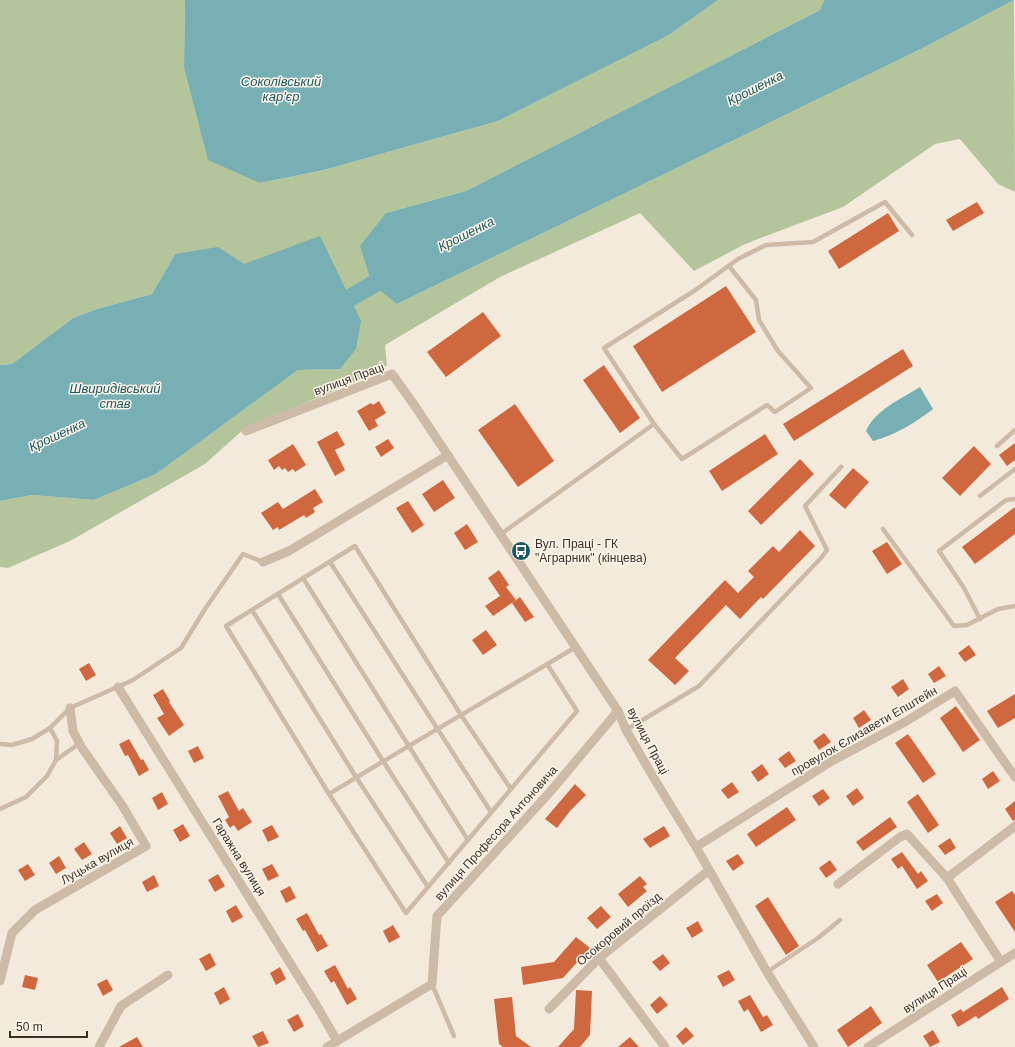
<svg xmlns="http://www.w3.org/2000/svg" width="1015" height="1047" viewBox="0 0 1015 1047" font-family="Arial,sans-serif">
<rect width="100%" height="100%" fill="#f4eadc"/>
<path fill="#b5c59b" d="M0,0H185L184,67L260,183L324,170L498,121L669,35L718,0H824L820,10L466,191L386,213L397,304L923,48L1014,0L1015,192L998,184L960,139L935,144L843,207L745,244L694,271L640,213L500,277L385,345L387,366L370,368L359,380L244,429L205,464L70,541L8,568L0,567V501L32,495L94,500L156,474L298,370L340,369L244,264L175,254L152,294L97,309L73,318L12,364L0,365Z"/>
<g fill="#78afb4">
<path d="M185,0H718L669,35L498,121L324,170L260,183L208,160L184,67Z"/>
<path d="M824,0H1014L923,48L397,304L372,284L360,246L386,213L466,191L820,10Z"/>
<path d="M320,236L361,321L356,349L340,369L298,370L156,474L94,500L32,495L0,501V365L12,364L73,318L97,309L152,294L175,254L218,247L244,264Z"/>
<path d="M920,387L933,409C915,423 895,435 873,441L866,431C875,410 901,399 920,387Z"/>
</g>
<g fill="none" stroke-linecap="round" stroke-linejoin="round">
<path stroke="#78afb4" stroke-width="18" d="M329,308L350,298L394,272"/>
</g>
<g fill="#cf683f">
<path d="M977,202L984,213L953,231L946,220Z"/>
<path d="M888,213L899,231L839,269L828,251Z"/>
<path d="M726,286L756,332L662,392L633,346Z"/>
<path d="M483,312L501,336L446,377L427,352Z"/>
<path d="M903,349L913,366L794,441L783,424Z"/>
<path d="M604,365L640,418L620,433L583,380Z"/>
<path d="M379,401L386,413L375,420L378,426L369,431L357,411L371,403L373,405Z"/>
<path d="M515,404L554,461L518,487L478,430Z"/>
<path d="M337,431L345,445L335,450L345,470L335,476L317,442Z"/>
<path d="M765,434L778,454L722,491L709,471Z"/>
<path d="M388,439L394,448L381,457L375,447Z"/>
<path d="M1015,443V460L1007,466L999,455Z"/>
<path d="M293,444L306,465L295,472L293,469L288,472L285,468L282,470L279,466L274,470L268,460Z"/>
<path d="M974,446L991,464L960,496L942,478Z"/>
<path d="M800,459L814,474L761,525L748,511Z"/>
<path d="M853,468L869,482L845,509L829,495Z"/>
<path d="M443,480L455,498L434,512L422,494Z"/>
<path d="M315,489L323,502L313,508L315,512L306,518L304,515L279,530L278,527L273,530L261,513L278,502L283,509Z"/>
<path d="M408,501L424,525L412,533L396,508Z"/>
<path d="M1015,507V534L975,564L962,547Z"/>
<path d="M467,524L478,542L465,550L454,533Z"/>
<path d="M800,530L815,546L763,599L761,597L740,619L726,605L675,658L689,671L675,685L648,660L725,580L738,593L754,577L748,571L773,546L779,552Z"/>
<path d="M887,542L902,564L887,574L872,551Z"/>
<path d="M499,570L509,585L506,587L516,600L493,616L485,606L500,596L488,578Z"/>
<path d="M520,597L534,617L525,622L512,603Z"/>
<path d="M486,630L497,645L483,655L472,640Z"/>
<path d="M969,645L976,655L965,662L958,653Z"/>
<path d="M89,663L96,675L86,681L79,669Z"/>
<path d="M939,666L946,676L934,683L928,674Z"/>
<path d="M903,679L909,689L898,697L891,687Z"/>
<path d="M163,689L170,701L169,702L184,725L169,736L157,718L164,714L153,695Z"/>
<path d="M1015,694V718L998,728L987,711Z"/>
<path d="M956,706L980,740L963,752L940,718Z"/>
<path d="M864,710L871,720L859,728L853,718Z"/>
<path d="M824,733L831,742L819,750L813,741Z"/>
<path d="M908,734L936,774L923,783L895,743Z"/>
<path d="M129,739L141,760L143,759L149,770L139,776L128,755L125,756L119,744Z"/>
<path d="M198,746L204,758L194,763L188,751Z"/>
<path d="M789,751L796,761L785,768L778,759Z"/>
<path d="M762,764L769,774L758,782L751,772Z"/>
<path d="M993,771L1000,781L988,789L982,779Z"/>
<path d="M732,782L739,792L728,799L721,790Z"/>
<path d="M575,784L586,795L570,811L557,828L545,819Z"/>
<path d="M857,788L864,798L853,806L846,796Z"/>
<path d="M823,789L830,798L819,806L812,796Z"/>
<path d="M228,791L239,811L243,808L252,822L238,831L234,825L230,828L225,820L229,817L218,796Z"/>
<path d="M162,792L168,804L158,810L152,798Z"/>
<path d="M918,794L939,825L928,833L907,802Z"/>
<path d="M1015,801V820L1013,821L1005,809Z"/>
<path d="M787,807L796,820L756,847L747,834Z"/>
<path d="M890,817L897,827L863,851L856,842Z"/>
<path d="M183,824L190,836L180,842L173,830Z"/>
<path d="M272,825L279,837L268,842L262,830Z"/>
<path d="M120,826L127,838L117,844L110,833Z"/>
<path d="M664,826L670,836L650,848L643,839Z"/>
<path d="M950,838L956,848L945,855L938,846Z"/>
<path d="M84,842L92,854L82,860L74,849Z"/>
<path d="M902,852L918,874L921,871L928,881L917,889L902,866L898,869L891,859Z"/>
<path d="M738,854L744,863L733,871L726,861Z"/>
<path d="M59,856L66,868L56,874L49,863Z"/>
<path d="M830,860L837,870L826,878L819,868Z"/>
<path d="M28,864L35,875L25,881L18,870Z"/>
<path d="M272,864L279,876L268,881L262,869Z"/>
<path d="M218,874L225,886L215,892L208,880Z"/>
<path d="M154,875L159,886L147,892L142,882Z"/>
<path d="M640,876L647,884L643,887L647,891L628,907L618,894Z"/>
<path d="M290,886L296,898L286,903L280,891Z"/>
<path d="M1012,891L1015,895V932L995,902Z"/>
<path d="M937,894L943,903L932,911L925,901Z"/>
<path d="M768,897L799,946L786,955L755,906Z"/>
<path d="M236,905L243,917L232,923L226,911Z"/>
<path d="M601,906L611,917L597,929L587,918Z"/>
<path d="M307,913L319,935L321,934L328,946L317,952L305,930L303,931L296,919Z"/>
<path d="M698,921L703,931L692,938L686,928Z"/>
<path d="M393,925L400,937L389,943L383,931Z"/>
<path d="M576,937L590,948L563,978L523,985L521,967L554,962Z"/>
<path d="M961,942L973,959L938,982L927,965Z"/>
<path d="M210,953L216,965L206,971L199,959Z"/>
<path d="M663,954L670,963L660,971L652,962Z"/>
<path d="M335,965L348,989L350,987L357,999L347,1005L334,981L331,983L324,971Z"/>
<path d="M280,967L286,979L276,985L270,973Z"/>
<path d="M729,970L735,980L723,987L717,976Z"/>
<path d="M25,975L38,978L35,990L22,987Z"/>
<path d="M107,979L113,990L103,996L97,984Z"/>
<path d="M224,987L230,999L220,1005L214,993Z"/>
<path d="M1002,987L1009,999L978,1019L976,1016L958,1027L951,1015L961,1009L963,1012Z"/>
<path d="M576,990L592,991L590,1035L580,1047H558L574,1029Z"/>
<path d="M750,995L763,1017L767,1015L773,1025L761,1032L748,1009L744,1012L738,1001Z"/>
<path d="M660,996L668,1005L657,1014L650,1005Z"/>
<path d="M512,997L516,1036L531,1047H503L499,1044L494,999Z"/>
<path d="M871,1006L882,1023L848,1047L837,1030Z"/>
<path d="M298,1014L304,1026L294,1032L287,1020Z"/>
<path d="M686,1027L694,1036L683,1045L676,1036Z"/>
<path d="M933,1030L940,1042L930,1047L923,1036Z"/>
<path d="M263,1031L269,1043L258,1047L252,1036Z"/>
<path d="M137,1037L143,1047H119Z"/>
<path d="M630,1037L639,1047H618Z"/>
</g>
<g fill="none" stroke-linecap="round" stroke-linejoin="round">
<g stroke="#cdbaa7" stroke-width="4.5">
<path d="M654,424L682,459L767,405L775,412L811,388L778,351L759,320L756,300L729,266"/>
<path d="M997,446L1015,430"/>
<path d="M980,496L1015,469"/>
<path d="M883,529L954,626L967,625L998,609L1015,606"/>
<path d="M501,534L654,424L604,348L694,291L738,259L766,245L813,242L885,202L912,235"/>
<path d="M330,562L491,812"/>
<path d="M303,578L468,840"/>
<path d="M278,594L383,761L449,863"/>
<path d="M252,610L356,777L428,887"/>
<path d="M980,619L964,588L939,551L1006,500L1015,499"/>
<path d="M547,664L577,711L406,913L329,794C411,744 494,696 576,647"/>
<path d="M50,728L57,741L56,760"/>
<path d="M626,730L699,686L821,558L827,550L805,506L841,467"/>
<path d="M0,744L12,745L32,739L50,728L70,708L133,680L181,648L205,609L243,554L263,562"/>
<path d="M329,794L226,626L355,546L461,715L511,789"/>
<path d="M0,809L26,797L47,776L56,760L80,743"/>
<path d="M767,972L818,938L840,920"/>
<path d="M432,984L454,1036"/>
</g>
<g stroke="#cdbaa7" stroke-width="9">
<path d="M246,431L392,374L415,406L618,711L626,730L655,780L696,847L767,972L814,1047"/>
<path d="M263,562L289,551L448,455"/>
<path d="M118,687L318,1008L337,1041"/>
<path d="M696,847L832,761L905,722L955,691L1015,777"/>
<path d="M947,878L1015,826"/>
<path d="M838,884L900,837L907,834L947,878L1001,962"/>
<path d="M599,958L665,1047"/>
<path d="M0,981L12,933L35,910L146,846L122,805L82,748L73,731L70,708"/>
<path d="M549,1009L599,958L708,871"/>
<path d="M99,1047L121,1006L168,975"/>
<path d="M327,1047L432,984L437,916L550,792L618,711"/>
<path d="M868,1047L1015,953"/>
</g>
</g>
<defs>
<symbol id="bus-disc" viewBox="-11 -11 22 22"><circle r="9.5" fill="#1a575e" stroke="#fbf4e9"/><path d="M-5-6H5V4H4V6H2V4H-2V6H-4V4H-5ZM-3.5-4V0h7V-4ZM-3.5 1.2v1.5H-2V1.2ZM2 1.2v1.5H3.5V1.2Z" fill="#fff"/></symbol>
</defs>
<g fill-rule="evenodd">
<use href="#bus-disc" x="510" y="540" width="22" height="22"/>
</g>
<g text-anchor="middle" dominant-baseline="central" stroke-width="3" stroke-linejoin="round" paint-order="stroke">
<g font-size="12" fill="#392e28" stroke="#fbf4e9">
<text transform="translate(349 379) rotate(-20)">вулиця Праці</text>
<text transform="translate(864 731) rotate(-30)">провулок Єлизавети Епштейн</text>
<text transform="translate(648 741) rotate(62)">вулиця Праці</text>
<text transform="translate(496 833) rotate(-48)">вулиця Професора Антоновича</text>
<text transform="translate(239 857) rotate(58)">Гаражна вулиця</text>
<text transform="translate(97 861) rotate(-30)">Луцька вулиця</text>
<text transform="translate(619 929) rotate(-40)">Осокоровий проїзд</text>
<text transform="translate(935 990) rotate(-33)">вулиця Праці</text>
</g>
<g font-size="12" fill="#392e28" stroke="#fbf4e9" text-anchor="start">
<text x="535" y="544">Вул. Праці - ГК<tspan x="535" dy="14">"Аграрник" (кінцева)</tspan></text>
</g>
<g font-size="13" font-style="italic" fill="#1a575e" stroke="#fbf4e9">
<text x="281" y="81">Соколівський<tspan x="281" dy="15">кар'єр</tspan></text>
<text transform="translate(755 88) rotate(-27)">Крошенка</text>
<text transform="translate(466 234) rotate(-27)">Крошенка</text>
<text x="115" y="388">Швиридівський<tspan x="115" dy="15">став</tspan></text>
<text transform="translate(57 435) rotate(-25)">Крошенка</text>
</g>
</g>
<path d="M10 1031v6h77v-6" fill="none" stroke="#392e28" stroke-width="2"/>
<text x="16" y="1031" font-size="12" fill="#392e28" stroke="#fbf4e9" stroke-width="3" paint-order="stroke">50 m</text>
</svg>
